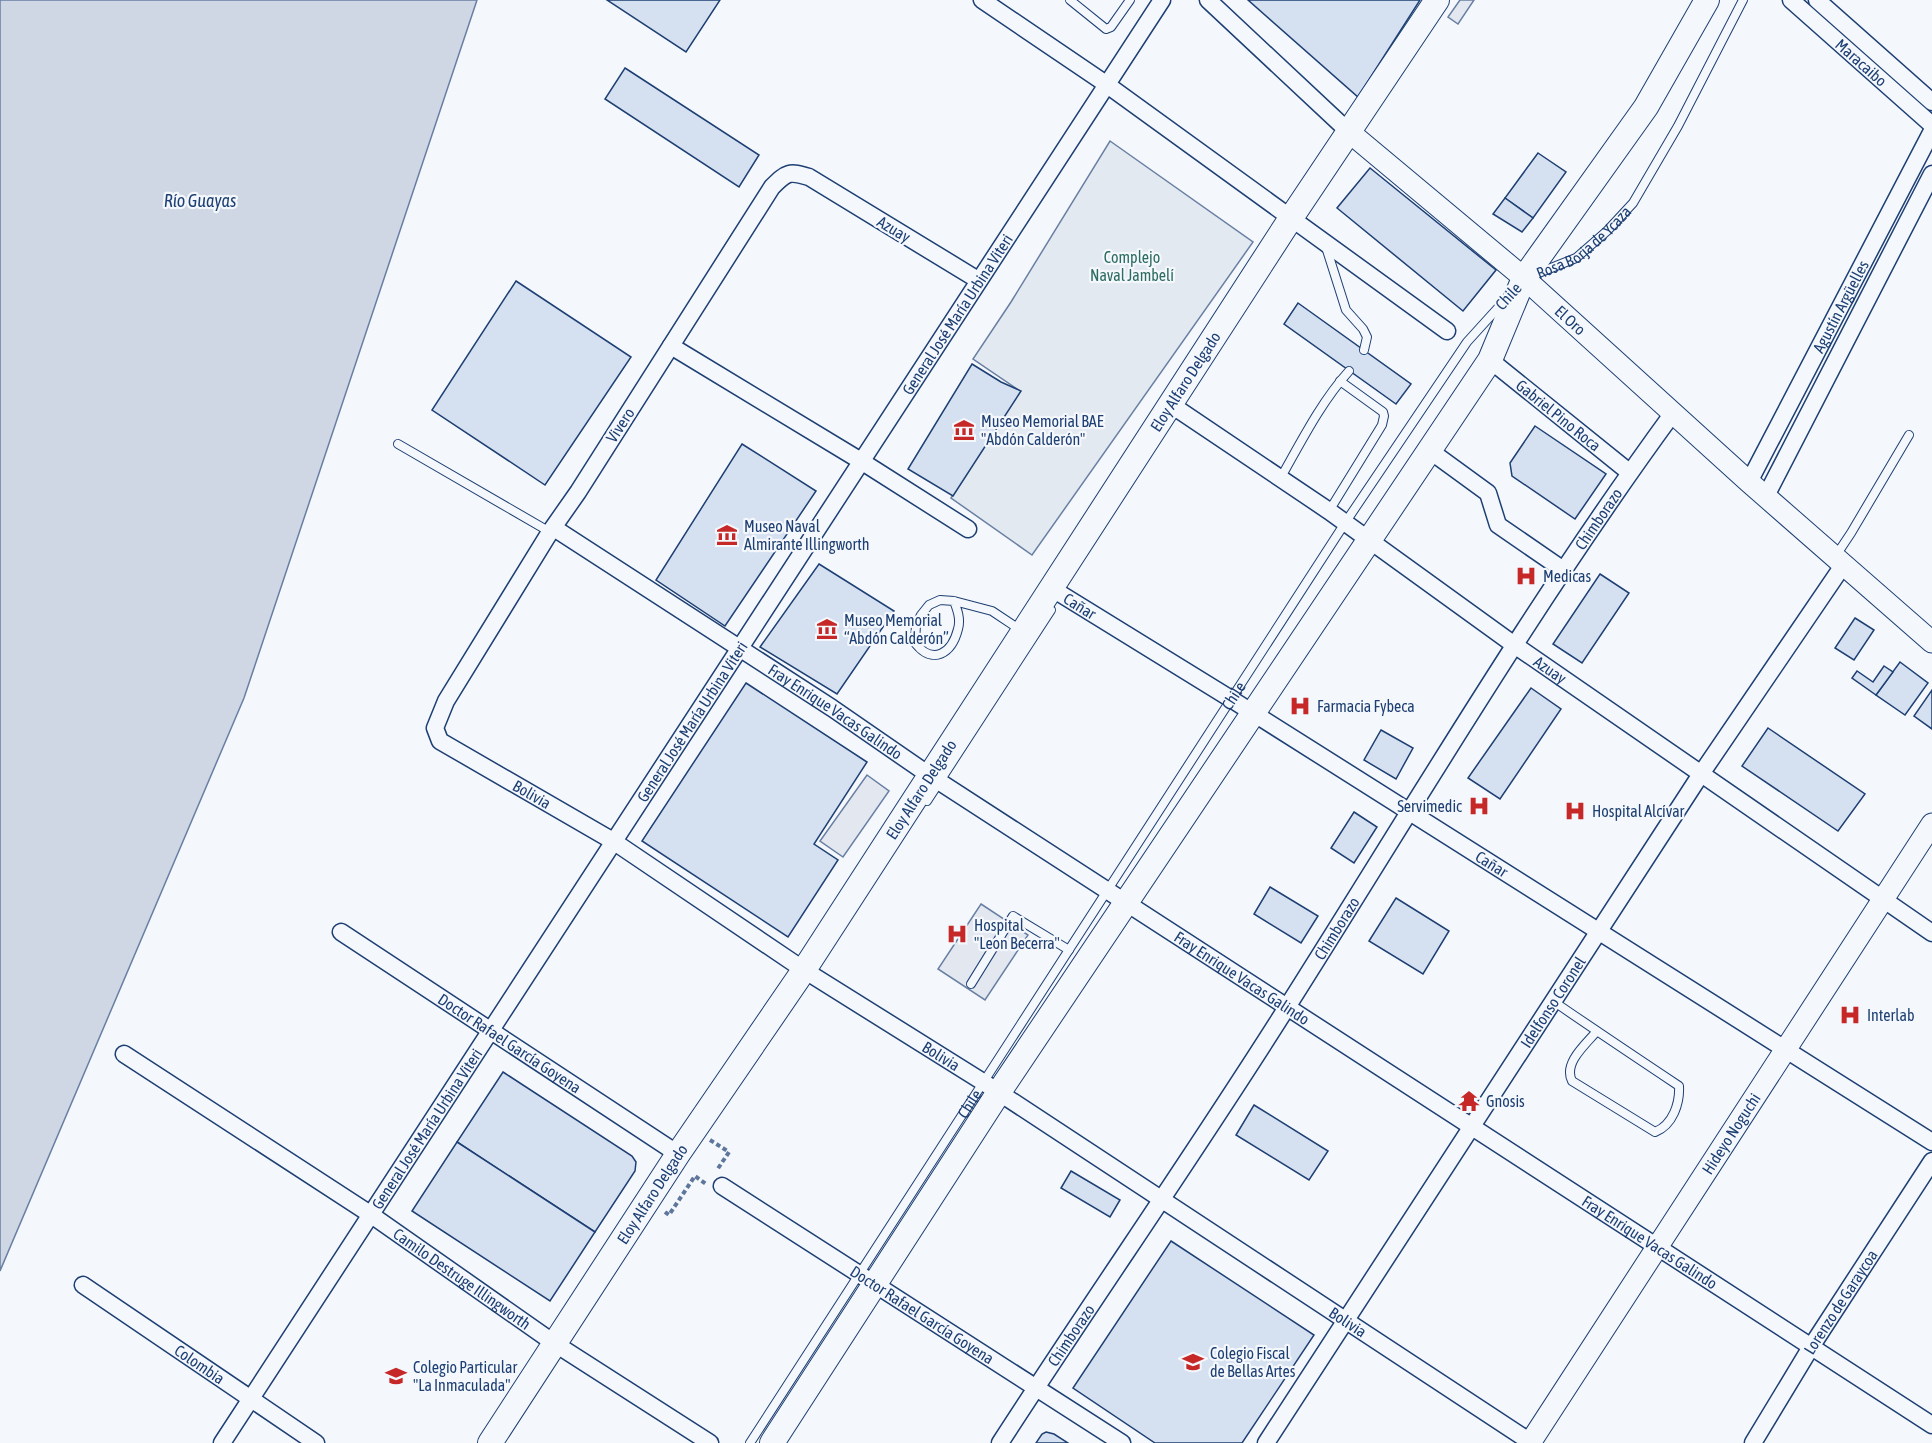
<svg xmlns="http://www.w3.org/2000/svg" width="1932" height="1443" viewBox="0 0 1932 1443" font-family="'Asap Condensed',sans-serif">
<rect width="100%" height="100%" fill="#f4f7fb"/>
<path fill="#e3e9f0" stroke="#687fa3" stroke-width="1.5" d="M1110,141L1253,242L1032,555L951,498L1020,391L973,359L1011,302Z"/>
<g fill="#e3e8f0" stroke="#687fa3" stroke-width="1.5">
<path d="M1460,0H1474L1458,24L1448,17Z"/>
<path d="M867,775L889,791L843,857L820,841Z"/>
<path d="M981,904L1028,935L985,1000L938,969Z"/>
</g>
<path fill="#cfd7e4" stroke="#687fa3" stroke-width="1.5" d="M0,0H477L244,698L0,1271Z"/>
<g fill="#d5e0f0" stroke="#1d3f73" stroke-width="1.5">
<path d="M607,0H720L686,52Z"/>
<path d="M1248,0H1420L1358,97Z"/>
<path d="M625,68L759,155L739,187L605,99Z"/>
<path d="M1538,153L1566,172L1533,218L1505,198Z"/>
<path d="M1370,168L1496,270L1463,311L1337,208Z"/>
<path d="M1505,198L1533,218L1522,232L1493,214Z"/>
<path d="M516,281L631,357L545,485L432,410Z"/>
<path d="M1298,303L1411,384L1396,404L1284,324Z"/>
<path d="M972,364L1001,382L1021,391L953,496L908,469Z"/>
<path d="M1535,426L1606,474L1575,519L1512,476L1510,463Z"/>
<path d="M742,444L816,491L725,626L656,580Z"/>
<path d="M819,564L894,611L837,694L760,647Z"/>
<path d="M1600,574L1629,593L1582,663L1553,644Z"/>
<path d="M1855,618L1874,630L1854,660L1835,648Z"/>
<path d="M1900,662L1928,683L1905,715L1876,695Z"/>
<path d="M1884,666L1893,672L1876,695L1852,678L1857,671L1873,682Z"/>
<path d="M746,683L867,762L814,844L838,860L788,937L642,841Z"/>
<path d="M1531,688L1561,709L1500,799L1468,778Z"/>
<path d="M1932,690V729L1914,716Z"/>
<path d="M1768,728L1865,794L1838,831L1742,766Z"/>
<path d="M1381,730L1413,748L1396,779L1364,760Z"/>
<path d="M1354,812L1377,827L1354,863L1331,848Z"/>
<path d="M1270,887L1318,916L1301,943L1254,914Z"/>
<path d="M1396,898L1449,931L1423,974L1369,941Z"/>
<path d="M503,1072L632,1156L636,1162L635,1171L595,1232L457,1142Z"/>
<path d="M1254,1105L1328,1151L1309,1180L1236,1135Z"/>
<path d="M457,1142L595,1232L550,1301L412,1211Z"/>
<path d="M1071,1171L1120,1200L1110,1217L1061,1188Z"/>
<path d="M1171,1241L1314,1335L1242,1443H1155L1073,1388Z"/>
<path d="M1046,1432L1054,1434L1068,1443H1036L1042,1434Z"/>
</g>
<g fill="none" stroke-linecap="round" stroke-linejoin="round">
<defs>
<g id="service">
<path d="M1070,0L1106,29L1111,27L1130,0"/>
<path d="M1326,247L1346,310L1363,329L1367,337L1364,350"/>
<path id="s1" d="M1536,274L1576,258L1607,231L1633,203L1678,126L1743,0"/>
<path d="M398,444L550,532"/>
<path d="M1280,479C1301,442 1321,402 1349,371"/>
<path d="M1329,511L1382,425L1384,416L1383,412L1340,381"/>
<path d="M1835,557L1851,533L1909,435"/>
<path d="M954,601C957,609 961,619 958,629C952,653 933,666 915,643L916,625L921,615L929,605L940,600L954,601L992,611L1022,631"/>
<path d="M927,801L1051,610"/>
<path d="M971,984L1013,916L1069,950"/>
<path d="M1553,1001C1595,1030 1637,1058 1679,1086C1680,1103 1673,1125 1655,1132L1572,1081C1563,1063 1586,1044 1597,1031"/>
<path id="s2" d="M750,1443L1345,523L1467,342L1506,299"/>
</g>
<g id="minor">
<path d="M982,0L1106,84L1447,331"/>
<path d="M1208,0L1348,131"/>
<path id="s3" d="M1791,0L1932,125"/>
<path d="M1817,0L1932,102"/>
<path id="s4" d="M978,280L809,177C789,171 787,172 772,187L578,492L550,532L446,701L435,728L440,741L613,841L804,970L983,1082L1532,1443"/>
<path d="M671,346L861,461L968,529"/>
<path id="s5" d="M1490,360L1629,472"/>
<path id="s6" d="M1170,404L1329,511L1513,644L1932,933"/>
<path d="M1429,450L1488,493L1498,525L1562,569"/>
<path id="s7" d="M1749,482L1932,131"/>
<path d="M1766,496L1932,174"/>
<path id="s8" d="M554,528L832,708L929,775L1932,1425"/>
<path id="s9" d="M1051,588L1231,699L1932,1142"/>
<path id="s10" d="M341,932L678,1154"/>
<path id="s11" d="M124,1054L370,1214L554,1343L710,1443"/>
<path id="s12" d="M722,1186L1122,1443"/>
<path id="s13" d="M83,1285L316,1443"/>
<path id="s14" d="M222,1443L1162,0"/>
<path id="s15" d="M1000,1443C1095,1296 1196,1152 1289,1004C1415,805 1534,603 1673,413"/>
<path id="s16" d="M1266,1443L1701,774L1844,564"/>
<path id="s17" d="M1753,1443L1811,1347L1932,1161"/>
</g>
<g id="tertiary">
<path id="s18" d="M1348,131L1524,278L1749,482L1932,642"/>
<path id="s19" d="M1530,1443L1932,824"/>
</g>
<g id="secondary">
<path id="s20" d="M490,1443L678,1154L804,970L1291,218L1437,0"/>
<path d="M772,1443L999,1092L1490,360L1524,278L1646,107L1707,0"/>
</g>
</defs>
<use href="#service" stroke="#1d3f73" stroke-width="10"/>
<use href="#minor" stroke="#1d3f73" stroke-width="19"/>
<use href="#tertiary" stroke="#1d3f73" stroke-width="23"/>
<use href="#secondary" stroke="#1d3f73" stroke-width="26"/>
<g stroke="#5e769c" stroke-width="4" stroke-dasharray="4.5 3" stroke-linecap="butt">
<path d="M710,1140L729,1152L717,1170"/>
<path d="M665,1212L669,1215L695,1176L706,1184"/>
</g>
<use href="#service" stroke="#f4f7fb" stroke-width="8"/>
<use href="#minor" stroke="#f4f7fb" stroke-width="16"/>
<use href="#tertiary" stroke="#f4f7fb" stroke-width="21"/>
<use href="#secondary" stroke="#f4f7fb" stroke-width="24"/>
</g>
<defs>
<symbol id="museum-bare" viewBox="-9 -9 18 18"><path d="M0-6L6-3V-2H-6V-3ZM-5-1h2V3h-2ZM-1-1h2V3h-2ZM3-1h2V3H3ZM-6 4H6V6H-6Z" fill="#c62828" stroke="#f4f7fb" stroke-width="2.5" paint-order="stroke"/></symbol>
<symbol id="hospital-bare" viewBox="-9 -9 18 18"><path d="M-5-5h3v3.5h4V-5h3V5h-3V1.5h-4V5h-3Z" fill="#c62828" stroke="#f4f7fb" stroke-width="2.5" paint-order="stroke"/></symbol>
<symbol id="temple-bare" viewBox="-9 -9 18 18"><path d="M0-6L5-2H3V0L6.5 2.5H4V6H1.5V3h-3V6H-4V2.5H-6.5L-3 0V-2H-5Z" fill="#c62828" stroke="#f4f7fb" stroke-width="2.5" paint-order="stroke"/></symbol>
<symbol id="school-bare" viewBox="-9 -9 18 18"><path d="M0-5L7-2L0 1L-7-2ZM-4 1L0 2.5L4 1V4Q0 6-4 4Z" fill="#c62828" stroke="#f4f7fb" stroke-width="2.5" paint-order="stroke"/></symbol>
</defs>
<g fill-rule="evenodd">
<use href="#museum-bare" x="949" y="415" width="30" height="30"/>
<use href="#museum-bare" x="712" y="520" width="30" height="30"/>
<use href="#hospital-bare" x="1511" y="561" width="30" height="30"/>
<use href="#museum-bare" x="812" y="614" width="30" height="30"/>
<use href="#hospital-bare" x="1285" y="691" width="30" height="30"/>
<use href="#hospital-bare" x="1464" y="791" width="30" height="30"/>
<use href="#hospital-bare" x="1560" y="796" width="30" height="30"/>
<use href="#hospital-bare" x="942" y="919" width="30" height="30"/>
<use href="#hospital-bare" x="1835" y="1000" width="30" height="30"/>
<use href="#temple-bare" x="1454" y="1086" width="30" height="30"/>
<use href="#school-bare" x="1178" y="1347" width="30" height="30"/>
<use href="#school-bare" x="381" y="1361" width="30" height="30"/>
</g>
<g text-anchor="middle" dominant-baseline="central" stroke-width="4.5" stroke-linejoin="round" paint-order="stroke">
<g font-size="16" fill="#1d3f73" stroke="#f4f7fb">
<text stroke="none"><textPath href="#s3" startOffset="94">Maracaibo</textPath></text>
<text transform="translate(894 229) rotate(31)">Azuay</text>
<text stroke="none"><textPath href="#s1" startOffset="58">Rosa Borja de Ycaza</textPath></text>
<text transform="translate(1508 296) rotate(-48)">Chile</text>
<text stroke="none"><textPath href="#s7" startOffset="198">Agustín Argüelles</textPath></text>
<text stroke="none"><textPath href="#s14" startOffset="1347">General José María Urbina Viteri</textPath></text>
<text stroke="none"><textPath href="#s18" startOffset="292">El Oro</textPath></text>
<text stroke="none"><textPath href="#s20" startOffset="1269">Eloy Alfaro Delgado</textPath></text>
<text stroke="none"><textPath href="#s5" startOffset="88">Gabriel Pino Roca</textPath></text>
<text transform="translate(620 425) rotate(-57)">Vivero</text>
<text stroke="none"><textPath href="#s15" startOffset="1101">Chimborazo</textPath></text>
<text stroke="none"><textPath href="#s9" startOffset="34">Cañar</textPath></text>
<text stroke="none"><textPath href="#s6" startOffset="464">Azuay</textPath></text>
<text stroke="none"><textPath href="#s2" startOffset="890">Chile</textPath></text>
<text stroke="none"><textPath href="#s8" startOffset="336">Fray Enrique Vacas Galindo</textPath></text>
<text stroke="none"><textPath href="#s14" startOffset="861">General José María Urbina Viteri</textPath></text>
<text stroke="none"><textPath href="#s20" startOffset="783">Eloy Alfaro Delgado</textPath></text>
<text stroke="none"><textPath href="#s4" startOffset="998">Bolivia</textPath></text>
<text stroke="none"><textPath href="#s9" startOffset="520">Cañar</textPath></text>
<text stroke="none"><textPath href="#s15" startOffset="615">Chimborazo</textPath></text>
<text stroke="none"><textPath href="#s8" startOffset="822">Fray Enrique Vacas Galindo</textPath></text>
<text stroke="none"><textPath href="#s16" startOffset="526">Idelfonso Coronel</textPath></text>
<text stroke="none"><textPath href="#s10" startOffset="202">Doctor Rafael García Goyena</textPath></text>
<text stroke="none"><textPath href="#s4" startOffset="1484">Bolivia</textPath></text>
<text stroke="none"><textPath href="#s2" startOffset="404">Chile</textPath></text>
<text stroke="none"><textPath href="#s14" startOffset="375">General José María Urbina Viteri</textPath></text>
<text stroke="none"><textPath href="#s19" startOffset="369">Hideyo Noguchi</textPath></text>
<text stroke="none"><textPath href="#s20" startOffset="297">Eloy Alfaro Delgado</textPath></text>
<text stroke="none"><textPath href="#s8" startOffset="1308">Fray Enrique Vacas Galindo</textPath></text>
<text stroke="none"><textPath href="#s11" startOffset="406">Camilo Destruge Illingworth</textPath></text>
<text stroke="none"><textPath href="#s17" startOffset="166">Lorenzo de Garaycoa</textPath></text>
<text stroke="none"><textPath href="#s12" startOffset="238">Doctor Rafael García Goyena</textPath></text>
<text stroke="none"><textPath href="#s4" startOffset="1970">Bolivia</textPath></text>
<text stroke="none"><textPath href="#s15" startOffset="129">Chimborazo</textPath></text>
<text stroke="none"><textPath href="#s13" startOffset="141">Colombia</textPath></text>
</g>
<g font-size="16" fill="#2c6c60" stroke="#f4f7fb">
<text x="1132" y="257">Complejo<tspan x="1132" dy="18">Naval Jambelí</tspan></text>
</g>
<g font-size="16" fill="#1d3f73" stroke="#f4f7fb" text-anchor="start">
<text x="981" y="421">Museo Memorial BAE<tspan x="981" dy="18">"Abdón Calderón"</tspan></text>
<text x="744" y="526">Museo Naval<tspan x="744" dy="18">Almirante Illingworth</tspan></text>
<text x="1543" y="576">Medicas</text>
<text x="844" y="620">Museo Memorial<tspan x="844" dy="18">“Abdón Calderón”</tspan></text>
<text x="1317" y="706">Farmacia Fybeca</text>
<text x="1462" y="806" text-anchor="end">Servimedic</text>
<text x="1592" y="811">Hospital Alcívar</text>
<text x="974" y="925">Hospital<tspan x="974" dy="18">"Leon Becerra"</tspan></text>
<text x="1867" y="1015">Interlab</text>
<text x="1486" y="1101">Gnosis</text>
<text x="1210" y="1353">Colegio Fiscal<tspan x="1210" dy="18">de Bellas Artes</tspan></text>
<text x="413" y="1367">Colegio Particular<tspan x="413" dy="18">"La Inmaculada"</tspan></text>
</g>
<g font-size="18" font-style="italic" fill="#1d3f73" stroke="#f4f7fb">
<text x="200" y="200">Río Guayas</text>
</g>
</g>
</svg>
